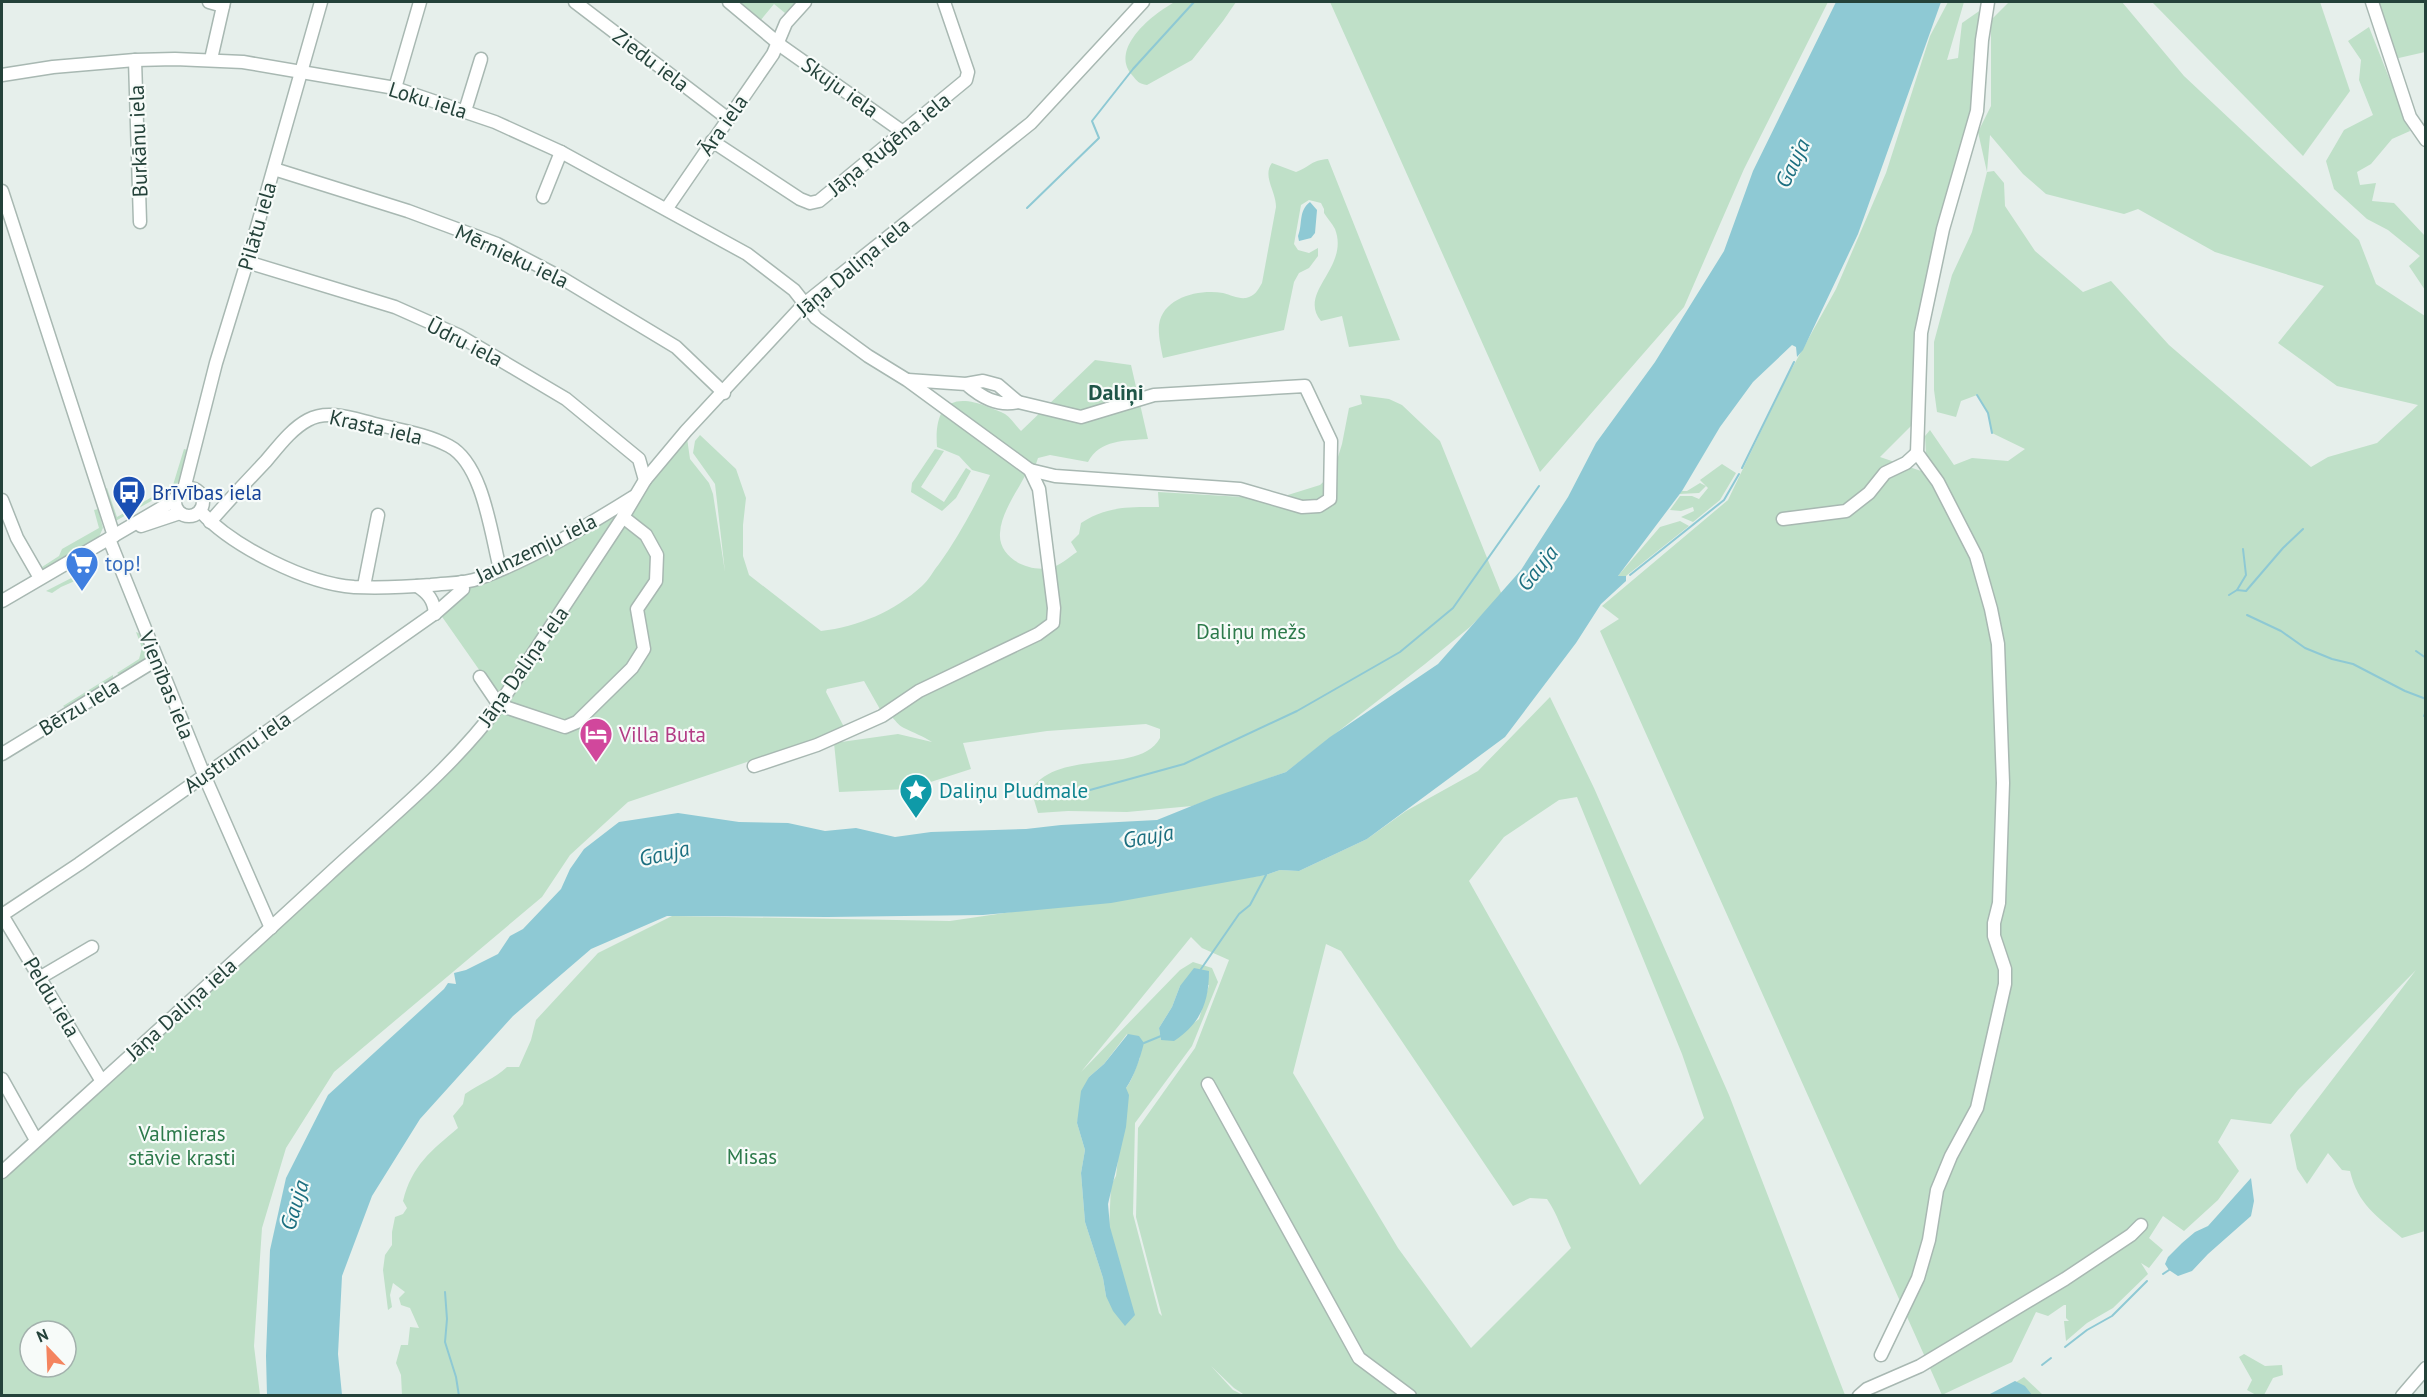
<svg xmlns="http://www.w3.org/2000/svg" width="2427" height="1397" viewBox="0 0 2427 1397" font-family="'PT Sans',sans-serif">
<rect width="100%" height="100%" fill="#e6efeb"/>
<g fill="#bfe0c8" fill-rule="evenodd">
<path d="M736,2H796L785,13L774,4L760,21Z"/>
<path d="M1175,2H1236L1223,21L1192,60L1147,85C1139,84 1137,81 1132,75C1109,48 1154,13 1175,2Z"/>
<path d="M1330,2H1828L1744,169L1684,307L1540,472Z"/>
<path d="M1948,2H1964L1947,60L1958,58L1962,23L1985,7L1973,58L1982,96L1923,297L1912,383L1913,424L1880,457L1927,473L1925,436L1930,430L1954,465L1972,458L2008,461L2025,449L1992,433L1988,413L1977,395L1961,401L1956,417L1937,412L1934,390V342L1952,275L1972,232L1987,172L1978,132L1991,106V20L2009,2H2122L2184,76L2359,240L2376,284L2425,316V1231L2402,1238C2377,1216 2358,1205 2350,1171L2342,1170L2328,1153L2307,1184L2297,1169L2290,1135L2416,970L2298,1090L2271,1124L2231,1119L2218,1142L2239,1171L2218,1200L2184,1231L2163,1216L2149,1238L2163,1250L2149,1268L2141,1263L2148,1274L2113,1308L2087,1323L2066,1341L2064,1321H2069L2066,1318V1305H2064L2048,1316L2036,1312L2012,1362L1942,1395L1600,631L1619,619L1602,606L1728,500L1786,379L1836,289L1886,173L1930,36ZM1990,135L2023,174L2046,194L2124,214L2138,209L2215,252L2324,286L2278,343L2337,386L2418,405L2377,443L2328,457L2311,467L2169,345L2111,281L2083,292L2035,251L2005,206L2004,183L1994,171L1987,172Z"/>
<path d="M2152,2H2320L2350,91L2303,156Z"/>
<path d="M2379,2H2425V52L2390,60Z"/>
<path d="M2369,27L2410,131L2392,139L2371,164L2357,172L2360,185L2376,183L2372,201L2394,203L2425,236V290L2409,266L2420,256L2388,230L2367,219L2334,189L2326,161L2344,130L2373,115L2359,80L2361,60L2348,41Z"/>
<path d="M1328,159L1400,340L1349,347L1342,316L1321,321C1297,292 1350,268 1335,229C1332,223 1327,218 1324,213V209L1321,203L1309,200L1301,205L1294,244L1298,250L1309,253L1318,248V256L1309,268L1299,273L1294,282L1284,330L1163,358C1161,348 1158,335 1159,325C1163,297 1199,289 1223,293C1231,295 1238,299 1246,298C1255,296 1258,290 1262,283L1276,207C1276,191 1262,176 1272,163L1296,172C1310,167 1311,160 1328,159Z"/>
<path d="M1095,360L1131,365L1148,439C1125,441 1100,439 1088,462L1050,455L1038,458L1033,473L1028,470C1019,489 1001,512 1000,533C998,558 1028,572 1049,568C1059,567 1069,557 1077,552L1071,542L1079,534L1081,523C1107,506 1129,507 1159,507L1158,492L1275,499L1320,485L1333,473L1342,444L1349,408L1362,404L1360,395L1389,399L1402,405L1440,441L1502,595L1470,627L1425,664L1286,772L1192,806L1127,812L1068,811L1038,813L1031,790C1059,747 1139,776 1160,738V729L1146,724L1047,731L963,743L971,769L909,789L839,792L834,743L898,734L932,742C923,736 914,733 904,728C894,723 895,715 881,711L864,681L827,689L826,692L845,729L628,802L570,855L542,897L334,1072L286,1148L262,1228L254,1346L260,1395H2V1177L380,828L501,701L438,611L479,579L634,496L686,431L690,459L709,483L713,494L725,572L715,484L693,453L695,441L700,435L736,469L746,498L743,525V556L749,575L821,631C858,627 895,611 922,586C929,580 933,571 939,564C959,536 975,506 990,475L972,470L959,456L937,447C934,408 949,391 988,407C993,409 1000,411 1005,414C1011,418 1016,426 1021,431ZM30,1331H66V1367H30Z"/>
<path d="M184,449L188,450L180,480L171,490L112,523L104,490L107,488L117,517L173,485Z"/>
<path d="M935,449L944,451L921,487L944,502L966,468L971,471L956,498L942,511L911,492L912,483Z"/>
<path d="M1722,464L1736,473L1720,500L1693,522L1681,517L1694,511L1693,507L1681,511L1670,510L1680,496H1692L1699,499L1708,488L1706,486L1699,493L1679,494L1682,491H1687L1700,483L1706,486L1700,480Z"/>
<path d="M98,509L103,528L98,539L48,568L43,570L39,568L20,532L42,567L59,556L62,549L99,528L94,510Z"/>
<path d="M1680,521L1689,526L1626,576L1617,577L1660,527Z"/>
<path d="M85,571L91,574L61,587L52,593L46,591Z"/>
<path d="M136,632L141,634C153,664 145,661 120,675L117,673L139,659L142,648Z"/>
<path d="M113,675V680L66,708L63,706Z"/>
<path d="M1550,697L1594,788L1729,1095L1845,1395L1246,1396L1234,1388L1211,1366L1233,1390L1243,1395H402L401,1375L396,1363L401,1345H408L410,1327L419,1328L410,1308L401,1305L399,1298L405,1292L393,1283L390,1295L392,1307L388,1310L383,1270L385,1255L392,1245V1232L395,1217L403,1214L407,1208L403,1201C412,1165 431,1151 458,1128L453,1116L463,1104L465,1094C479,1084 494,1079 507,1067H519L531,1040L536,1020L598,953L672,916L950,921L1266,875L1280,870L1299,871L1367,839L1406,811L1478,771ZM1577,797L1682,1054L1704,1118L1640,1185L1469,881L1504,837L1559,800ZM1191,937L1202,948L1229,960L1195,1048L1138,1128L1136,1217L1162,1316L1159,1313L1133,1214L1135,1123L1192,1046L1218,982L1212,968L1193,962L1180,970L1081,1072ZM1326,944L1341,951L1513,1206L1530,1198L1547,1199C1558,1215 1562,1231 1571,1248L1471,1348L1398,1248L1293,1073ZM1209,985L1199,1019L1169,1040H1161L1159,1028L1172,1007L1180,986ZM1127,1034L1140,1058C1135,1068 1133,1079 1126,1088L1116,1176L1111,1185L1106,1296L1103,1278L1085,1222L1081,1173L1085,1150L1077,1123L1089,1077L1104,1064Z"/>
<path d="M2244,1354L2265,1366L2282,1365L2283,1375L2273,1378L2264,1395H2256L2247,1390L2252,1380L2239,1357Z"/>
<path d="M2024,1377L2043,1395L1994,1396Z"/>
</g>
<g fill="#8ec9d4" fill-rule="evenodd">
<path d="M1836,2H1941L1858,234L1803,350L1797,357L1796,347L1792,345L1753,382L1720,427L1682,491L1618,576H1626V581L1601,604L1576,643L1505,737L1367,839L1299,871L1280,870L1266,875L1111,903L983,915L827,917L667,916L591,949L513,1016L420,1119L372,1196L342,1276L338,1354L342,1395H267L266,1356L270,1250L286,1178L328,1095L444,989L448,983L456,984L454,973L466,970L498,954L510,936L523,929L561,889L570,869L584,849L619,822L678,813L739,822L788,823L825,831L856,828L895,837L931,832L1026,829L1061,825L1157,820L1214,797L1286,772L1330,737L1438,664L1521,570L1568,497L1596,443L1655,362L1724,251L1753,171ZM1149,832V837L1122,842L1119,839L1124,834L1136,836Z"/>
<path d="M1310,202L1317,210L1315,233L1311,238L1299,241L1298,236C1303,224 1298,211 1310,202Z"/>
<path d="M1194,968L1209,971C1209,1003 1200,1024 1174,1041L1161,1040L1159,1028L1172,1007L1180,986Z"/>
<path d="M1128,1034L1139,1036L1144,1043C1140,1058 1135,1075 1126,1088L1129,1095L1126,1127L1108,1204L1110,1227L1135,1315L1125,1326L1113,1311L1106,1296L1103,1278L1085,1222L1081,1173L1085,1150L1077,1123L1081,1091L1089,1077L1104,1064Z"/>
<path d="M2251,1178L2254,1201L2251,1216L2208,1254L2192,1271L2178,1276L2169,1270L2165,1264L2168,1257L2182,1243L2195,1232L2208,1226Z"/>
<path d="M2015,1381L2025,1386L2032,1395H1988Z"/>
</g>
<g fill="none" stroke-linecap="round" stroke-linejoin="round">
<g stroke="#8ec9d4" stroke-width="2">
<path d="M1027,208L1099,138L1092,121L1133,69L1194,2"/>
<path d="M1977,395L1988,413L1992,433"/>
<path d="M1742,468L1794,362"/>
<path d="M1630,575L1724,500L1739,474"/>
<path d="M2237,590L2246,575L2243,549"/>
<path d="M2229,595L2237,590L2246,591L2283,548L2303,529"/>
<path d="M2247,615L2281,631L2305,648L2332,659L2353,664L2405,691L2426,699"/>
<path d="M2416,651L2426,658"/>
<path d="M2424,716L2426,711"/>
<path d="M1061,798L1184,764L1297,711L1400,652L1453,608L1539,486"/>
<path d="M1201,969L1239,914L1250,905L1266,875"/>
<path d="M1144,1043L1161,1036"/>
<path d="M2163,1274L2169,1270"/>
<path d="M445,1292L447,1319L445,1342L456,1377L459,1396"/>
<path d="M2065,1347L2087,1330L2112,1316L2147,1281"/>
<path d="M2042,1365L2051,1358"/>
</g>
<defs>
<g id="minor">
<path d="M209,2L223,6"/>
<path d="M575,2L727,118"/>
<path d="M729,2L784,48L903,132"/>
<path d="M2372,2L2410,117L2426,140"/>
<path d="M211,59L224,2"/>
<path d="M135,60L140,222"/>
<path d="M2,75L53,67L135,60L175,59L243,62L395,88L495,122L561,152L747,254L794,290L816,318L868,356L907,380L1030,470L1039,489L1054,608L1053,623L1038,634L919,691L882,716L817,745L754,766"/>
<path d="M395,88L420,2"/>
<path d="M465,111L481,59"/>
<path d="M712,141L800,199L810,203L819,201L966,80L968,72L944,2"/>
<path d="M274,169L408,211L497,244L560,277L676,347L724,393"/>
<path d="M2,191L114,536"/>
<path d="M543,197L561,152"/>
<path d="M667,208L773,54L786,23L805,2"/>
<path d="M247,262L395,307L458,335L566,399L639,459L645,480"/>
<path d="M908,380L966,384L983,381L998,385L1018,402C998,407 981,397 966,384"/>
<path d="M1018,402L1081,417L1154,395L1305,386L1331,441L1330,499L1319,506L1302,507L1240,489L1055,476L1030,470"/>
<circle cx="189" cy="502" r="14"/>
<path d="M184,489L216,363L247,262L321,2"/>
<path d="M2,500L17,538L40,578"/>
<path d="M201,512C232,546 307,584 354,587C379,588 406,587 431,585C447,583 465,584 480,578C534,558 585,527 633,497"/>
<path d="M1783,519L1846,511L1869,493L1885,473L1906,463L1917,453"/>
<path d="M210,522C228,501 247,481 266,461C278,447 291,429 308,420C328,409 354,419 375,424C399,430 427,434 449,446C483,464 491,534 500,569"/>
<path d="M141,526L180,513"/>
<path d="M109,539L204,775L271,928"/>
<path d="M364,586L378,515"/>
<path d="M417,586C428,593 434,600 435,614"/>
<path d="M2,601L175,500"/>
<path d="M480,677L499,705L565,727L577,722L632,668L644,649L637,609L656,581L657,555L646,535L623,517"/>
<path d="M2,754L156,660"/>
<path d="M2,915L79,864L438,611L463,589L462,582"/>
<path d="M2,915L101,1080"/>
<path d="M41,977L92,947"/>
<path d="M2,1079L36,1140"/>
<path d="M1208,1084L1359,1358L1410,1396"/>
<path d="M2,1172C111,1073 220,975 328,875C386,821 452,769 499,705L623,517L645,480L686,431L804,304L1031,123L1143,2"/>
<path d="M1881,1355L1918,1278L1929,1240L1937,1190L1951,1156L1977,1108L2005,984V969L1994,936V923L1999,903L2003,783L1998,644L1991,609L1976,556L1938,482L1917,453L1921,333L1943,229L1977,111L1982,40L1988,2"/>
<path d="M1859,1396L1867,1389L1920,1366L2065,1279L2131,1235L2141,1225"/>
<path d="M2402,1396L2426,1368"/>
</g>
</defs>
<use href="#minor" stroke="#a8b8b2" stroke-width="15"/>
<use href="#minor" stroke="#fff" stroke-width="12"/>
</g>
<defs>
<symbol id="bus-pin" viewBox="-11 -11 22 30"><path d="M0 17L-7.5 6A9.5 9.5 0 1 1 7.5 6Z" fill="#1a4fb4" stroke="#f7fbf9"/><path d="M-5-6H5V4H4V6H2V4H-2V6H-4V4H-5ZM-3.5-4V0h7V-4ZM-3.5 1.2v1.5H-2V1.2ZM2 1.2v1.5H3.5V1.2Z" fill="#fff"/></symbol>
<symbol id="supermarket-pin" viewBox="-11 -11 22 30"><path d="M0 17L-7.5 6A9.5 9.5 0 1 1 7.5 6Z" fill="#3f7fe0" stroke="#f7fbf9"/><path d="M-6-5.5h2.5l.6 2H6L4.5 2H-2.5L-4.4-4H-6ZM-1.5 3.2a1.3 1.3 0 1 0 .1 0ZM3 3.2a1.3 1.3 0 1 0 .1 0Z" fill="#fff"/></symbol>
<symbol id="hotel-pin" viewBox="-11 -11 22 30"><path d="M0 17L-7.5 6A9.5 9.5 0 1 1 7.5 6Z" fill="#d1479c" stroke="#f7fbf9"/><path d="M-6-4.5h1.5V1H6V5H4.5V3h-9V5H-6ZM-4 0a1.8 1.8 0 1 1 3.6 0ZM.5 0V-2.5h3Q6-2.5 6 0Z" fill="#fff"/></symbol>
<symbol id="sight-pin" viewBox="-11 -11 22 30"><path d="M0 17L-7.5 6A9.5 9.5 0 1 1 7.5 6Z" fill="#0f9aa8" stroke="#f7fbf9"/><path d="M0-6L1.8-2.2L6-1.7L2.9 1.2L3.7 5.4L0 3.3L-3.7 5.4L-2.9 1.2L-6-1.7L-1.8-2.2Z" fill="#fff"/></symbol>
</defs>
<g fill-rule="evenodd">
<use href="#bus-pin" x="110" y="473" width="38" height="52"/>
<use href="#supermarket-pin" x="63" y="544" width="38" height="52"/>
<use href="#hotel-pin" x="577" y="715" width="38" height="52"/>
<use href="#sight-pin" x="897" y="771" width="38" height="52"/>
</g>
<g text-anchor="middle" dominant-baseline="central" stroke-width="4.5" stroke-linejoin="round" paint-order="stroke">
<g font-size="21" fill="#24423a" stroke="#f7fbf9">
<text transform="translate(651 60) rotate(37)">Ziedu iela</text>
<text transform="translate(840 87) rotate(35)">Skuju iela</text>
<text transform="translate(428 100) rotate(17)">Loku iela</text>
<text transform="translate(723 125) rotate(-55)">Āra iela</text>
<text transform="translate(138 141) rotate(-92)">Burkānu iela</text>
<text transform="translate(889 144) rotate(-39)">Jāņa Ruģēna iela</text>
<text transform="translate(257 226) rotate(-74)">Pilātu iela</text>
<text transform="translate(512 256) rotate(25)">Mērnieku iela</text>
<text transform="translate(853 267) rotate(-40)">Jāņa Daliņa iela</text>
<text transform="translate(465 342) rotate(27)">Ūdru iela</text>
<text transform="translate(376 427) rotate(13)">Krasta iela</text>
<text transform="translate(536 548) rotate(-26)">Jaunzemju iela</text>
<text transform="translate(523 666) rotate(-55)">Jāņa Daliņa iela</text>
<text transform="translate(167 685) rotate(68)">Vienības iela</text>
<text transform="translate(79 707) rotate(-31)">Bērzu iela</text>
<text transform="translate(237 752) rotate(-35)">Austrumu iela</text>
<text transform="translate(52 997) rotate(59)">Peldu iela</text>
<text transform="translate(181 1009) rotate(-42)">Jāņa Daliņa iela</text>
</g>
<g font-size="21" fill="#164399" stroke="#f7fbf9" text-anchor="start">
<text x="152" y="492">Brīvības iela</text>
</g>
<g font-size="21" fill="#366cbe" stroke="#f7fbf9" text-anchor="start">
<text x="105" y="563">top!</text>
</g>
<g font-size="21" fill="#2d7a4b" stroke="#f7fbf9">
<text x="1251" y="631">Daliņu mežs</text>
<text x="182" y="1133">Valmieras<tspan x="182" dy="24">stāvie krasti</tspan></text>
<text x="752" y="1156">Misas</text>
</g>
<g font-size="21" fill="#b23c85" stroke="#f7fbf9" text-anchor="start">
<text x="619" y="734">Villa Buta</text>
</g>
<g font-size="21" fill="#0d838f" stroke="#f7fbf9" text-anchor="start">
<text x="939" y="790">Daliņu Pludmale</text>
</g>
<g font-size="22" font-style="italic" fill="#1c6f80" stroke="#f7fbf9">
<text transform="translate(1792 163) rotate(-64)">Gauja</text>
<text transform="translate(1537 568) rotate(-51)">Gauja</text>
<text transform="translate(1148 836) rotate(-10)">Gauja</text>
<text transform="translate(664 853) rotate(-13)">Gauja</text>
<text transform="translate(294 1205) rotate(-73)">Gauja</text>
</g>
<g font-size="22" font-weight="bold" fill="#1f5548" stroke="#f7fbf9">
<text x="1116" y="392">Daliņi</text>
</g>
</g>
<rect width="2427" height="1397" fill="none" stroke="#24423a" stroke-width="6"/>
<g transform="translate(48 1349) rotate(337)"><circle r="28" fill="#f7fbf9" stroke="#a3b1ad" stroke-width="1.5"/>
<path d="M0-4.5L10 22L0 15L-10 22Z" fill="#f4845f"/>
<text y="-9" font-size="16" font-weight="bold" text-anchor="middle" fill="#24423a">N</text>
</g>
</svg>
